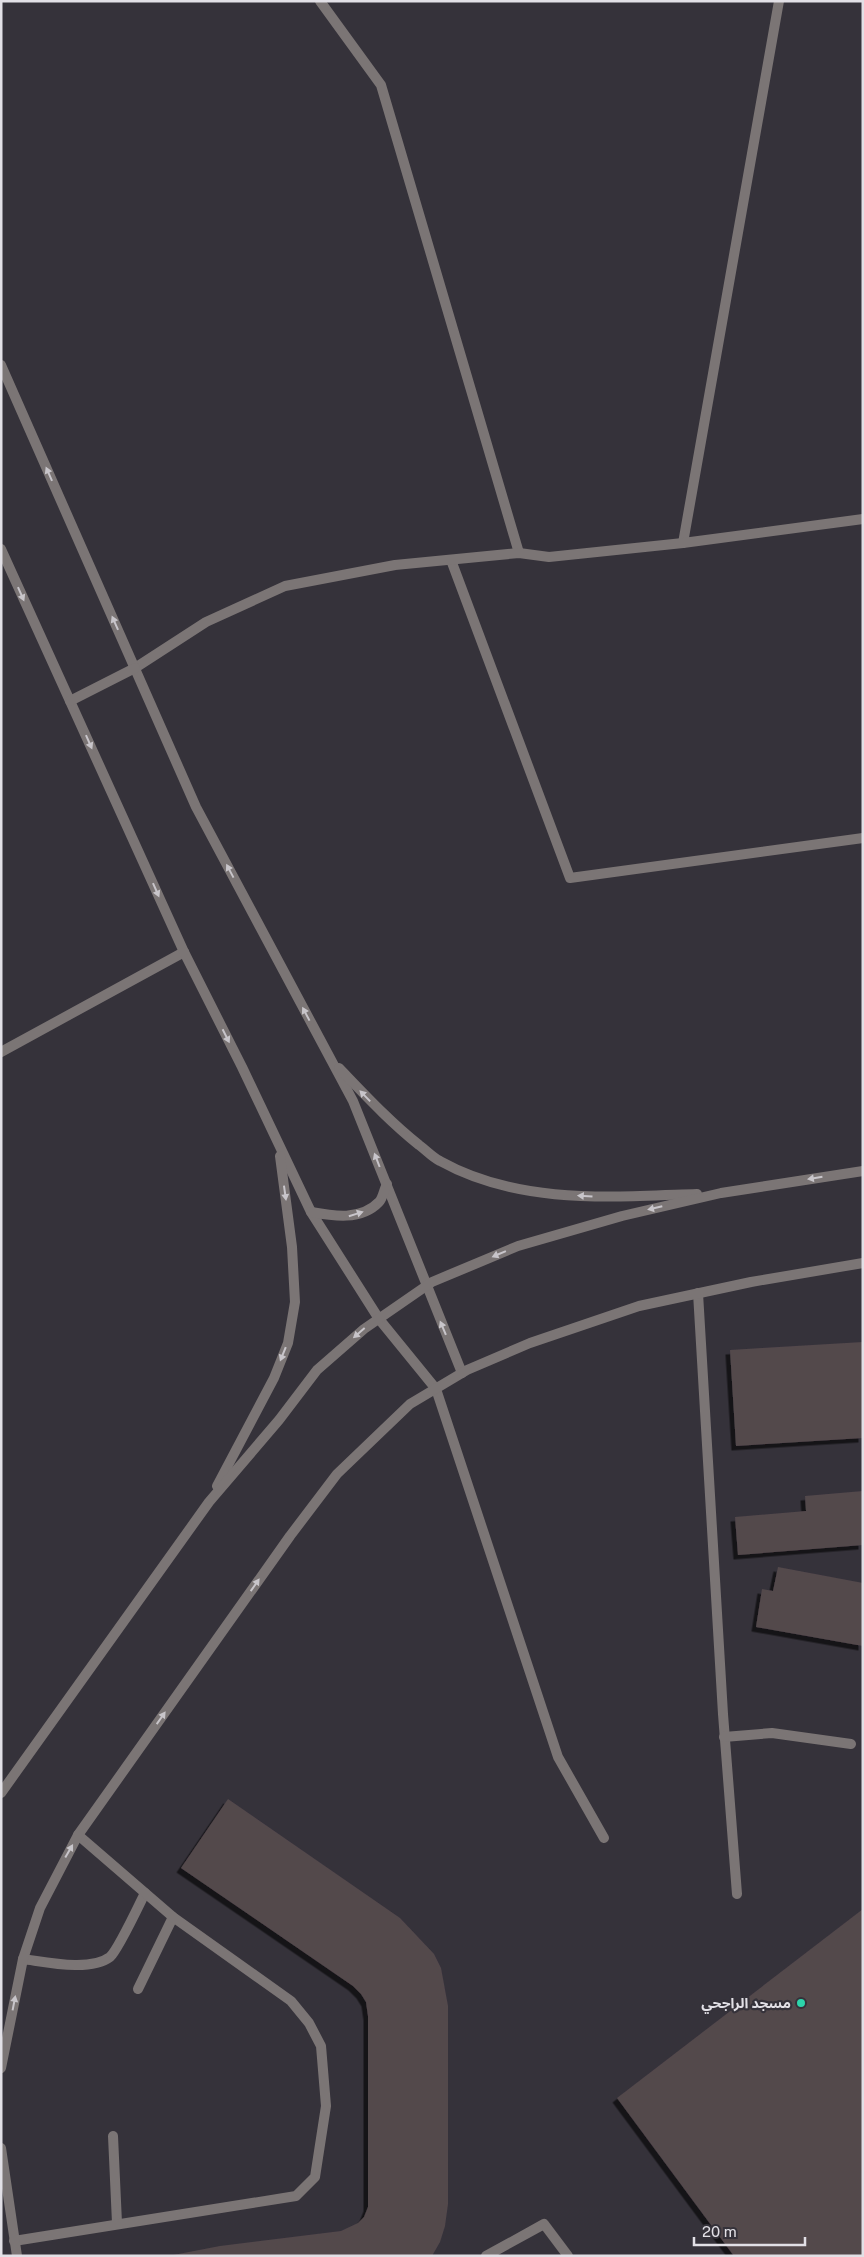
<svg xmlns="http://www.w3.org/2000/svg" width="864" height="2257" viewBox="0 0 864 2257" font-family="'Public Sans','Noto Sans Arabic',sans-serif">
<defs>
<filter id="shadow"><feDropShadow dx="-4.5" dy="4.5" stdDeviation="0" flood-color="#0009"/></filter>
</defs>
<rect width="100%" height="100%" fill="#35323a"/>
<g fill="#53484c" filter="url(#shadow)">
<path d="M863,1342V1438L736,1446L730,1350Z"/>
<path d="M863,1491V1545L738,1555L735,1517L806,1511L805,1496Z"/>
<path d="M778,1567L863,1583V1646L756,1627L762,1589L773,1591Z"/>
<path d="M228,1799L400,1918L434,1954L441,1968L448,2006V2204L445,2226L440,2242L432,2256H168L220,2246L341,2231L358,2223L364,2217L368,2207V2016L366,2002L361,1994L353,1986L181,1868Z"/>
<path d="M863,1909V2256H734L617,2098Z"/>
</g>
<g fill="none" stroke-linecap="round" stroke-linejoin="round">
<g stroke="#7b7575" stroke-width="10">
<path d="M698,1293L723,1714L737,1894"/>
<path d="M436,1389L558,1757L604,1838"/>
<path d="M724,1737L772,1733L851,1744"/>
<path d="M23,1959C46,1962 90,1972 110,1957C118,1950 139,1905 145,1893"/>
<path d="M138,1989L173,1917"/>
<path d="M113,2136L117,2223"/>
<path d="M14,2241L296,2196L315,2177L326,2106L321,2046L309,2023L291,2001L173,1917L78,1835"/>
<path d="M486,2256L544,2224L568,2256"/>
</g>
<g stroke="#7b7575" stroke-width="10">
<path d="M320,1L381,85L519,553"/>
<path d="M683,543L779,1"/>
<path d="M451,560L570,878L863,838"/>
<path d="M135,668L206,622L285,586L395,565L519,553L549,557L683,543L863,519"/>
<path d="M1,1052L184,952"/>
</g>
<g stroke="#7b7575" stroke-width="10">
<path d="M1,365L196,807L353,1101L462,1373"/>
<path d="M1,549L184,952L242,1067L311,1212L379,1319L436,1389"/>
<path d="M70,701L135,668"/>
<path d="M339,1068C365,1095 390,1122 419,1145C426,1150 432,1157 440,1161C519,1205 611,1197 697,1194"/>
<path d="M311,1212C333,1216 361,1221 379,1202C383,1198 384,1189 387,1184"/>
<path d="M217,1486L274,1378L288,1343L295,1302L292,1247L280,1156"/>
<path d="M1,1793L209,1502L279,1420L317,1370L364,1329L432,1282L518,1246L622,1216L721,1193L863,1171"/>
<path d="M1,2068L23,1959L40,1908L78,1835L290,1536L337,1474L410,1404L467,1370L530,1343L639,1306L751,1282L863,1263"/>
<path d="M1,2148L17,2256"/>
</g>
</g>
<defs><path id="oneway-solid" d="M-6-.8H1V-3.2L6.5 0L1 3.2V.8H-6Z" transform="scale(1.25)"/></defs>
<g fill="#c8c5ca">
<use href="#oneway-solid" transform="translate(49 474) rotate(-114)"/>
<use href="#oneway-solid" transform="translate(21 594) rotate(66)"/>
<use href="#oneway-solid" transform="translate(115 623) rotate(-114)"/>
<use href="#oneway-solid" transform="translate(89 742) rotate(66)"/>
<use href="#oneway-solid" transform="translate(230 871) rotate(-118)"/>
<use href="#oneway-solid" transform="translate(156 890) rotate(66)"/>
<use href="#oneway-solid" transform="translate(306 1014) rotate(-118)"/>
<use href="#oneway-solid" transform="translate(226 1036) rotate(63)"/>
<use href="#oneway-solid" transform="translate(365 1096) rotate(-134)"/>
<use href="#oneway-solid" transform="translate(377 1160) rotate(-111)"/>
<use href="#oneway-solid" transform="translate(815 1178) rotate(171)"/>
<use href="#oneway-solid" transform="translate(285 1193) rotate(82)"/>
<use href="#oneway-solid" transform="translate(585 1196) rotate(-176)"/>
<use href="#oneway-solid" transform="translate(655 1208) rotate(167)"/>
<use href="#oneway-solid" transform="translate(356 1214) rotate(-17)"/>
<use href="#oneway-solid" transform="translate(499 1254) rotate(157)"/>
<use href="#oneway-solid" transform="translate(443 1328) rotate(-113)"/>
<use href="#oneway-solid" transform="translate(359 1333) rotate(139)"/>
<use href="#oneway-solid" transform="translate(283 1354) rotate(112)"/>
<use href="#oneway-solid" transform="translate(255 1585) rotate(-55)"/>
<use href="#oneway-solid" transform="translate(161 1718) rotate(-55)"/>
<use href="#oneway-solid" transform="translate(69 1851) rotate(-60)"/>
<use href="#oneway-solid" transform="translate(14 2003) rotate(-79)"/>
</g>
<circle fill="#2dd5ab" stroke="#35323a" stroke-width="2" cx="801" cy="2003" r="5"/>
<g text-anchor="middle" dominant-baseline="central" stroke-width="4.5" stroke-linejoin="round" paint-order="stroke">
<g font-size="14" font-weight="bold" fill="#e2e0e6" stroke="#35323a" text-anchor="end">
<text x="791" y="2003">مسجد الراجحي</text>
</g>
</g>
<rect width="864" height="2257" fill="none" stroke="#e2e0e6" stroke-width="5"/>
<path d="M694 2237v8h111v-8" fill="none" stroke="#e2e0e6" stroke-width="2.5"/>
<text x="702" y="2237" font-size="15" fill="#e2e0e6" stroke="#35323a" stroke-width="4" paint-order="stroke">20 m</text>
</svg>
